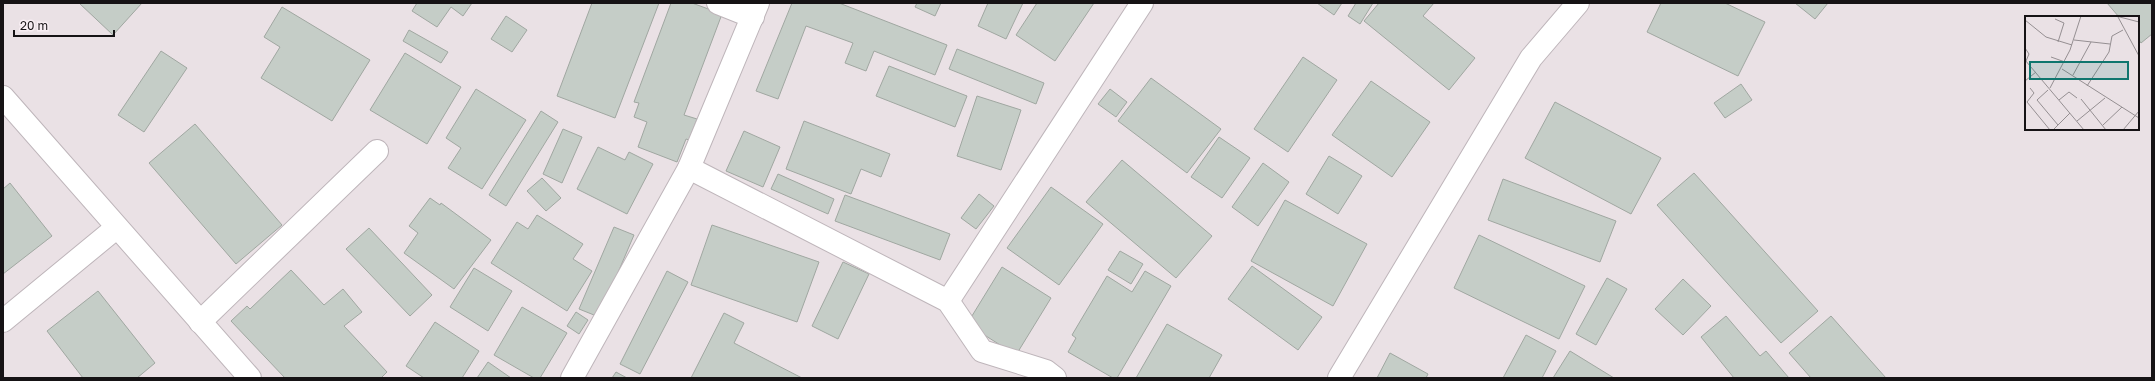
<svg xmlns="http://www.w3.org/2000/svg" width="2155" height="381" viewBox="0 0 2155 381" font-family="'Golos Text',sans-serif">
<rect width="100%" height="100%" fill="#eae1e5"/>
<g fill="#c5cdc7" stroke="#a0a7a1">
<path d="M79,3H142L113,35Z"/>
<path d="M417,3H472L463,16L451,7L437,27L412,11Z"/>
<path d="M592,3H659L615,118L557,96Z"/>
<path d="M671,3H692L722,14L684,115L697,119L689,140L686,139L677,162L638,147L647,122L634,117L639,103L634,102Z"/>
<path d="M792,3H839L947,45L935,75L874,51L866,71L845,63L853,43L806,26L778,99L756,91Z"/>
<path d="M917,3H941L935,16L915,7Z"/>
<path d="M988,3H1023L1006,39L978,26Z"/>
<path d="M1037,3H1094L1055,61L1016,35Z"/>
<path d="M1317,3H1342L1334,15Z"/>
<path d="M1356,3H1373L1360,24L1348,16Z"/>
<path d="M1379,3H1434L1423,16L1475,58L1449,90L1364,21Z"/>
<path d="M1661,3H1725L1765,22L1738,76L1647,32Z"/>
<path d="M1795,3H1828L1815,19Z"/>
<path d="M2107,3H2152V34L2141,43L2138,39V17H2119Z"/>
<path d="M282,7L370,60L332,121L261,78L280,47L264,37Z"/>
<path d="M506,16L527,30L512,52L491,39Z"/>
<path d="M409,30L448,52L441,63L403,41Z"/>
<path d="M957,49L1044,83L1036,104L949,69Z"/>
<path d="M161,51L187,68L144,132L118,115Z"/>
<path d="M405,53L461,87L427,144L370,110Z"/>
<path d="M1303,57L1337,80L1288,152L1254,129Z"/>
<path d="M889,66L967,96L955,127L876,96Z"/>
<path d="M1151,78L1221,129L1187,173L1118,121Z"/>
<path d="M1371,81L1430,122L1392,177L1332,135Z"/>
<path d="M1741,84L1752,100L1725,118L1714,103Z"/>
<path d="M476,89L526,120L482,189L448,168L461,148L446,138Z"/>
<path d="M1110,89L1127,102L1116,117L1098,104Z"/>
<path d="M977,96L1021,110L1001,170L957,156Z"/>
<path d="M1555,102L1661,158L1631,214L1525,158Z"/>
<path d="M541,111L558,122L506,206L489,195Z"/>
<path d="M804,121L890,154L881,177L861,169L851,194L786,169Z"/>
<path d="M195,124L282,225L236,264L149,163Z"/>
<path d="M563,129L582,137L562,183L543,174Z"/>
<path d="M744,131L780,147L763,187L726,171Z"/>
<path d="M1219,137L1250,158L1222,198L1191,177Z"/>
<path d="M598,147L625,160L629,152L653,164L627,214L577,189Z"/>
<path d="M1329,156L1362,176L1338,214L1306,194Z"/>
<path d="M1122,160L1212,236L1176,278L1086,202Z"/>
<path d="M1263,163L1289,182L1258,226L1232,207Z"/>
<path d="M1694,173L1818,311L1781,343L1657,205Z"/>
<path d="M778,174L834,199L828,214L771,189Z"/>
<path d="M542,178L561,198L546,211L527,191Z"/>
<path d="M1503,179L1616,221L1600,262L1488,220Z"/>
<path d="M10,183L52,236L3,274V189Z"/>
<path d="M1051,187L1103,224L1059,285L1007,248Z"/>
<path d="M979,194L994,206L976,229L961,218Z"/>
<path d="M845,195L950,234L940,260L835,221Z"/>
<path d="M430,198L440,205L441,203L491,240L454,289L404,253L418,233L409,226Z"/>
<path d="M1285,200L1367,244L1333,306L1251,261Z"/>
<path d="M537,215L583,244L573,259L592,271L567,311L491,263L517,222L528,229Z"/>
<path d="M712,225L819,262L797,322L691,285Z"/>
<path d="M614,227L634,235L599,317L579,309Z"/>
<path d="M369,228L432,295L410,316L346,249Z"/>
<path d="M1479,235L1585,286L1559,339L1454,288Z"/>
<path d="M1120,251L1143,264L1131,284L1108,270Z"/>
<path d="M843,262L869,274L838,339L812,326Z"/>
<path d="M1252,266L1322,317L1298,350L1228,299Z"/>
<path d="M1002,267L1051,298L1016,355L967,324Z"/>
<path d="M474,268L512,291L488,331L450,307Z"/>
<path d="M291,270L324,305L343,289L362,312L344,326L387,372L381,378H285L231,321L247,306L250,309Z"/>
<path d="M667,271L688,282L640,374L620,364Z"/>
<path d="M1145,271L1171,286L1117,378H1113L1068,352L1076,338L1072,335L1107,276L1132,292Z"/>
<path d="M1607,278L1627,289L1596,345L1576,334Z"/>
<path d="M1683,279L1711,306L1683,335L1655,309Z"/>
<path d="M98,291L155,363L137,378H83L47,331Z"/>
<path d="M522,307L567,333L540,378H534L494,355Z"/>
<path d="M576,312L588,320L579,334L567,326Z"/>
<path d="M724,313L744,323L734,343L802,378H691Z"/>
<path d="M1726,316L1760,356L1766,351L1789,378H1734L1701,337Z"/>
<path d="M1831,316L1886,378H1811L1789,353Z"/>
<path d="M435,322L479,351L462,378H424L406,366Z"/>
<path d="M1167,324L1222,355L1209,378H1136Z"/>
<path d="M1526,335L1556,351L1542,378H1503Z"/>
<path d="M1570,351L1614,378H1553Z"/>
<path d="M1390,353L1428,374L1426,378H1377Z"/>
<path d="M488,362L511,378H477Z"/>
<path d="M616,372L627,378H612Z"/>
</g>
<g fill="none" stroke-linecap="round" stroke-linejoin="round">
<defs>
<g id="minor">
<path d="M718,3L753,17"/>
<path d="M3,97L250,378"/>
<path d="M689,168L948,301L982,351L1046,371L1055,378"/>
<path d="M948,301L1142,3"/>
<path d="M3,321L116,228"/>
<path d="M200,322L377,151"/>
<path d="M572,378L689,168L758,3"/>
<path d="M1339,378L1531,58L1578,3"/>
</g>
</defs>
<use href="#minor" stroke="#beb5ba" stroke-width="24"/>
<use href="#minor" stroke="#fff" stroke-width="22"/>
</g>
<g transform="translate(2025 16)">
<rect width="114" height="114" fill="#eae1e5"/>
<path fill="none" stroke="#958f92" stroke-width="1" d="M91,0L114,6M93,1L114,40M30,3L39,7L33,26M0,4L21,21L47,29M49,24L85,28M0,32L4,38L1,45M26,41L40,46M0,44L59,114M37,53L114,102M48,59L66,26M0,65L11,56M62,70L84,36L87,20L98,14M5,72L9,77L2,86L25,114M25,72L45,34L56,0M23,74L12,84L33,109M56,83L81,114M34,84L44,76L52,82M52,105L80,82M78,109L97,91M28,114L45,97M98,114L114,95"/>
<path fill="#0f766e" fill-opacity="0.15" stroke="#0f766e" stroke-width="2" d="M5,46H103V63H5Z"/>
<rect width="114" height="114" fill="none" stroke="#161315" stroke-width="2"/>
</g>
<rect width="2155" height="381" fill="none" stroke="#161315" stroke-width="8"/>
<path d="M14 30v6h100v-6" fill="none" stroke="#161315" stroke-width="2"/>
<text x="20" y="30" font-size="12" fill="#161315" stroke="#f8eef3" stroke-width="3" paint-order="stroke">20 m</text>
</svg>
